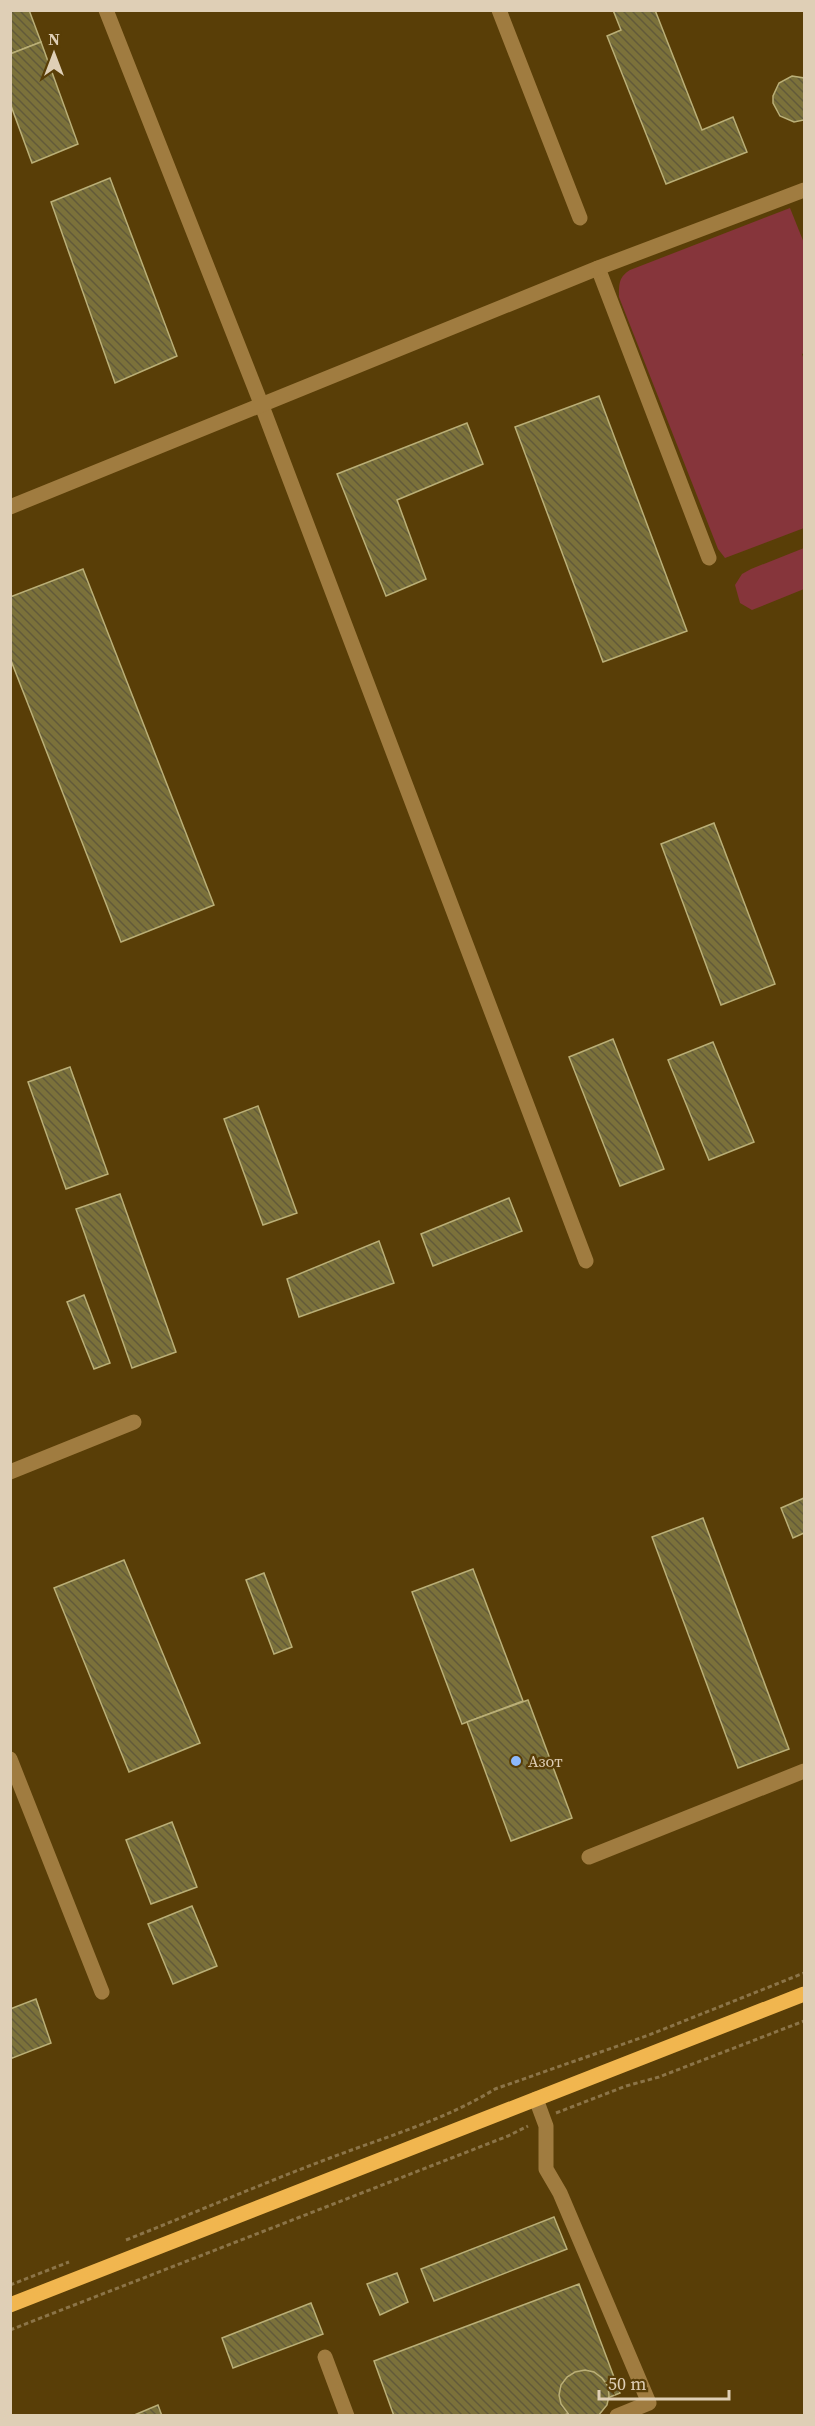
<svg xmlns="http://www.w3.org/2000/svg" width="815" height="2426" viewBox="0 0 815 2426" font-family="'Source Serif 4',serif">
<defs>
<pattern id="building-back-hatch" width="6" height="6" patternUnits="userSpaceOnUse" patternTransform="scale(1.5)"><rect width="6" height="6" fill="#7b713a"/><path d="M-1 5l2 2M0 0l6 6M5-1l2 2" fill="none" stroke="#625a39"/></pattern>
</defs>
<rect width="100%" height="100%" fill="#593e07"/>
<g fill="#86353b">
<path d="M790,208L804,243V353L802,354L804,360V528L725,558L718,549L619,297C619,283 619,277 630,270Z"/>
<path d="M804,548V589L752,610L740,603L735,585L742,574L751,569Z"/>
</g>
<g fill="url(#building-back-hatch)" stroke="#baaf77" stroke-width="1.5">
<path d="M10,10H29L41,42L10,54Z"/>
<path d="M613,10H655L702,130L733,117L747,152L666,184L607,36L621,30Z"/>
<path d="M41,42L78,144L32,163L10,103V54Z"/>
<path d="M792,76L804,78V120L794,122L780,116L773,103V96L779,83Z"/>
<path d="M110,178L177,356L115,383L51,202Z"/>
<path d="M599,396L687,631L603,662L515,427Z"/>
<path d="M467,423L483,464L397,500L426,579L386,596L337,474Z"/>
<path d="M83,569L214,905L121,942L10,658V597Z"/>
<path d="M714,823L775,984L721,1005L661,844Z"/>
<path d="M613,1039L664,1169L620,1186L569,1057Z"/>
<path d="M713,1042L754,1142L709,1160L668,1060Z"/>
<path d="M70,1067L108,1174L66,1189L28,1082Z"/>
<path d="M258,1106L297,1213L263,1225L224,1119Z"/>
<path d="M120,1194L176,1352L132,1368L76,1209Z"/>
<path d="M509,1198L522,1231L433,1266L421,1234Z"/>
<path d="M379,1241L394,1283L299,1317L287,1279Z"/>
<path d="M84,1295L110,1363L94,1369L67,1302Z"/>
<path d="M804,1498V1533L793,1538L781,1508Z"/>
<path d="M703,1518L789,1749L738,1768L652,1537Z"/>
<path d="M124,1560L200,1743L129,1772L54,1588Z"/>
<path d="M473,1569L523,1701L462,1724L412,1592Z"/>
<path d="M264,1573L292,1647L274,1654L246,1580Z"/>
<path d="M528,1700L572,1818L511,1841L467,1722Z"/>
<path d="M172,1822L197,1887L151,1904L126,1840Z"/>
<path d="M192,1906L217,1966L173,1984L148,1924Z"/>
<path d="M36,1999L51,2043L10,2059V2009Z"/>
<path d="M554,2217L567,2249L434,2301L421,2269Z"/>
<path d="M397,2273L408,2302L380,2315L367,2284Z"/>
<path d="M579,2284L620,2393L562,2416H394L374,2361Z"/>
<path d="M311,2303L323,2334L233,2368L222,2338Z"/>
<path d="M585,2370L594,2372L602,2378L608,2386L609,2396L607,2405L598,2416H570L561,2404L559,2395L561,2385L567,2377L575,2372Z"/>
<path d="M158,2405L162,2416H132Z"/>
</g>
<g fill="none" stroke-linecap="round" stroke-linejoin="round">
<g stroke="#8b7448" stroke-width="3" stroke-dasharray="4.5 3" stroke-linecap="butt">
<path d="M556,2113L626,2086L659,2077L804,2021"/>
<path d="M126,2240C194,2213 261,2184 330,2158C385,2137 445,2120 495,2089L649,2035L804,1973"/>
<path d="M10,2285L69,2262"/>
<path d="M10,2330L508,2136L528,2126"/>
</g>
<g stroke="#a07c40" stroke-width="15">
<path d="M106,10L262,406L586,1261"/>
<path d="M499,10L580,218"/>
<path d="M598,268L709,558"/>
<path d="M10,507L598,268L804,190"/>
<path d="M10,1472L134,1422"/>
<path d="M10,1759L102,1992"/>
<path d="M589,1857L804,1771"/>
<path d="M536,2099L546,2126V2169L560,2193L649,2403L617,2416"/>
<path d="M325,2357L347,2416"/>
</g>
<path stroke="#f1b64f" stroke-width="15" d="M10,2305L804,1994"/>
</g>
<circle fill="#8db9fc" stroke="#593e07" stroke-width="2" cx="516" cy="1761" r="6"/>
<g text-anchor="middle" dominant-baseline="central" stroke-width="5" stroke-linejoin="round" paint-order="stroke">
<g font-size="16" fill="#dfcfb6" stroke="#593e07" text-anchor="start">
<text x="528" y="1761">Азот</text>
</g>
</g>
<rect width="815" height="2426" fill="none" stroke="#dfcfb6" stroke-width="24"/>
<g transform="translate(54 54)" stroke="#593e07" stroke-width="4.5" paint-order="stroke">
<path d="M0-4.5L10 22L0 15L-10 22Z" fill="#dfcfb6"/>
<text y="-9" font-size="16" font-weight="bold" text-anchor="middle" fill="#dfcfb6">N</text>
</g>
<path d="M599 2390v9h130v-9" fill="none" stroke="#dfcfb6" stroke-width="3"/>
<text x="608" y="2390" font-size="18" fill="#dfcfb6" stroke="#593e07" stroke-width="4.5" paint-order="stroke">50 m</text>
</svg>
